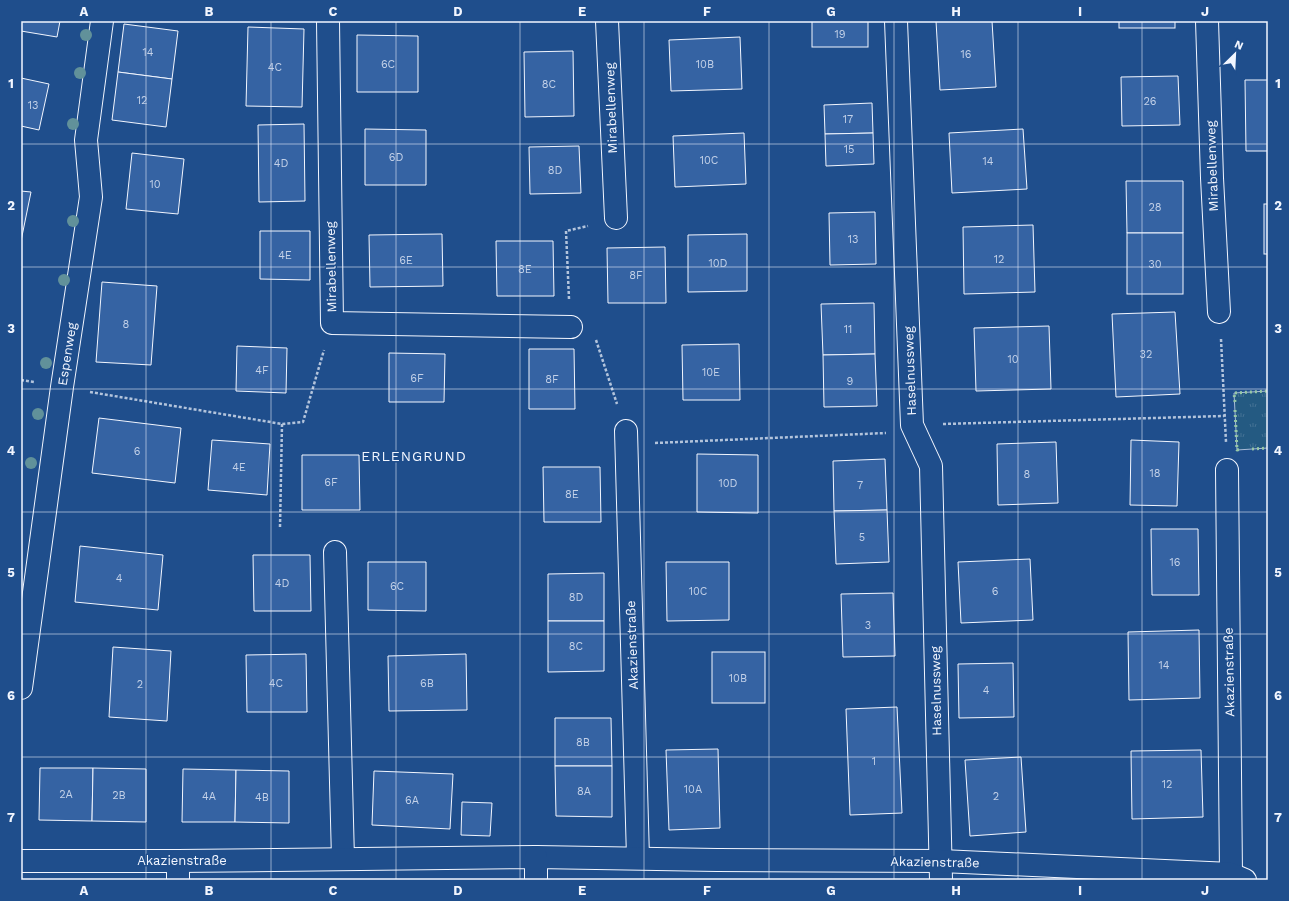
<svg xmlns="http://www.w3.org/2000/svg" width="1289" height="901" viewBox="0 0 1289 901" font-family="'Work Sans',sans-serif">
<defs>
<pattern id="park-tufts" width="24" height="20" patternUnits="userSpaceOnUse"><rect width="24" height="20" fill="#245a82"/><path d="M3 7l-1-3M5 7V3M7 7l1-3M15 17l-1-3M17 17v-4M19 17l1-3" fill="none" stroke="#447295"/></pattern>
</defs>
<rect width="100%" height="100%" fill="#1f4e8c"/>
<path fill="url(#park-tufts)" stroke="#a8bbd7" d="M1268,391V448L1237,450L1234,393Z"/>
<g fill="#3563a3" stroke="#f2f6ff">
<path d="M21,21H60L57,37L21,31Z"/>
<rect x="812" y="21" width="56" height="26"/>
<path d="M936,21H992L996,87L940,90Z"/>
<rect x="1119" y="21" width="56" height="7"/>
<path d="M124,24L178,31L172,79L118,72Z"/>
<path d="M248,27L304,29L302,107L246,106Z"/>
<path d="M357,35L418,36V92H357Z"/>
<path d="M740,37L742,89L671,91L669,40Z"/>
<path d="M573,51L574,116L525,117L524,52Z"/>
<path d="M118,72L172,79L166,127L112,120Z"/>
<path d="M1178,76L1180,125L1122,126L1121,77Z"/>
<path d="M21,78L49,84L39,130L21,126Z"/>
<path d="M1245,80H1268V151H1246Z"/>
<path d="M872,103L873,133L825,134L824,105Z"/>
<path d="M304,124L305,201L259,202L258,125Z"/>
<path d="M365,129L426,130V185H365Z"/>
<path d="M1023,129L1027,189L952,193L949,133Z"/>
<path d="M744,133L746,184L675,187L673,136Z"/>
<path d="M873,133L874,164L826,166L825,134Z"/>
<path d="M579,146L581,193L530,194L529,147Z"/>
<path d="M132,153L184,159L178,214L126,209Z"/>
<path d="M1126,181H1183V233H1127Z"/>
<path d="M21,191L31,192L21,241Z"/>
<rect x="1264" y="204" width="4" height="50"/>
<path d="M875,212L876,264L830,265L829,213Z"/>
<path d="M1033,225L1035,292L964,294L963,227Z"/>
<path d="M260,231H310V280L260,279Z"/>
<rect x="1127" y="233" width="56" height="61"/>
<path d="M442,234L443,286L370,287L369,235Z"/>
<path d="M747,234V291L688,292V235Z"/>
<path d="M496,241H553L554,296H497Z"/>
<path d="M665,247L666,303H608L607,248Z"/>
<path d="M102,282L157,286L151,365L96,362Z"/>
<path d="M874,303L875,354L823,355L821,304Z"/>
<path d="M1175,312L1180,394L1116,397L1112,314Z"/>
<path d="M1049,326L1051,389L976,391L974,328Z"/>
<path d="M739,344L740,400H683L682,345Z"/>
<path d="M237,346L287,348L286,393L236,391Z"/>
<path d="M529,349H574L575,409H529Z"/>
<path d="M389,353L445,354L444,402H389Z"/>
<path d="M875,354L877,406L824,407L823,355Z"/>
<path d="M99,418L181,428L175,483L92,473Z"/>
<path d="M212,440L270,444L267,495L208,490Z"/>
<path d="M1131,440L1179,442L1177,506L1130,505Z"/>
<path d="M1056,442L1058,503L998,505L997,444Z"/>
<path d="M697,454L758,455V513L697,512Z"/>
<path d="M302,455H359L360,510H302Z"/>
<path d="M885,459L887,510L834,511L833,461Z"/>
<path d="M543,467H600L601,522H544Z"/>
<path d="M887,510L889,562L836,564L834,511Z"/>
<path d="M1151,529H1198L1199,595H1152Z"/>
<path d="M80,546L163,555L158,610L75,602Z"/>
<path d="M253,555H310L311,611H254Z"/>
<path d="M1030,559L1033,620L961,623L958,562Z"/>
<path d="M368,562H426V611L368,610Z"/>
<path d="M666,562H729V620L667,621Z"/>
<path d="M604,573V621H548V574Z"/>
<path d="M893,593L895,656L843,657L841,594Z"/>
<path d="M548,621H604V671L548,672Z"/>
<path d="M1199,630L1200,698L1129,700L1128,632Z"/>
<path d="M113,647L171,651L167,721L109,717Z"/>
<rect x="712" y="652" width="53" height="51"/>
<path d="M306,654L307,712H247L246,655Z"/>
<path d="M466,654L467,710L389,711L388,656Z"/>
<path d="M1013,663L1014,717L959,718L958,664Z"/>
<path d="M897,707L902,813L850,815L846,709Z"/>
<path d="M555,718H611L612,766H555Z"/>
<path d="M718,749L720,828L669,830L666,750Z"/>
<path d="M1201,750L1203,817L1132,819L1131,751Z"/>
<path d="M1021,757L1026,832L970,836L965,760Z"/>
<path d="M555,766H612V817L556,816Z"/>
<path d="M40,768H93L92,821L39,820Z"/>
<path d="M93,768L146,769V822L92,821Z"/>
<path d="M183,769L236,770L235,822H182Z"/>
<path d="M236,770L289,771V823L235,822Z"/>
<path d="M374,771L453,774L450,829L372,825Z"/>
<path d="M462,802L492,803L490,836L461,835Z"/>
</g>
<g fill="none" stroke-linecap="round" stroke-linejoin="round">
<defs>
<g id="minor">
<path d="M328,21L332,323L571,327"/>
<path d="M607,21L616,218"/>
<path d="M896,21L912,425L931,466L941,880"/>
<path d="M1207,21L1212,178L1219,312"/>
<path d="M626,431L638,858"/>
<path d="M1227,470L1231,874"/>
<path d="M335,552L343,859"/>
<path d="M21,688L62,387L91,197L86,140L102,21"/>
<path d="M21,861H178L536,857L717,860L941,861L1231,874L1245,880"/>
<path d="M178,880V861"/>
<path d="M536,880V857"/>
</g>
</defs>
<use href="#minor" stroke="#f2f6ff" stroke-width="24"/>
<g stroke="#b3c4dc" stroke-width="2.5" stroke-dasharray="3 2" stroke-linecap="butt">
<path d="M569,299L566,231L588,226"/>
<path d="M1221,339L1226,442"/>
<path d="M596,340L617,404"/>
<path d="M21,380L34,382"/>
<path d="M90,392L282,424L303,422L324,350"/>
<path d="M943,424L1224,416"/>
<path d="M655,443L886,433"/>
<path d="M280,527L282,424"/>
</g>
<use href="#minor" stroke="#1f4e8c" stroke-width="22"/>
<g stroke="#97c8a6" stroke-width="3" stroke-dasharray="2 3" stroke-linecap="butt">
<path d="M1235,402L1234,393L1268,391"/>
<path d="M1235,410L1237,450L1241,449"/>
<path d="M1252,449L1268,448"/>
</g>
</g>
<g fill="#61919a">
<circle cx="86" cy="35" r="6"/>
<circle cx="80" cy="73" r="6"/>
<circle cx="73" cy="124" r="6"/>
<circle cx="73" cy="221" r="6"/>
<circle cx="64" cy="280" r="6"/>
<circle cx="46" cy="363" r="6"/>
<circle cx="38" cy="414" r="6"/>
<circle cx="31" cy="463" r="6"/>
</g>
<path fill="none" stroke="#f2f6ff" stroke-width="1" stroke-opacity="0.55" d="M146,21V880M271,21V880M396,21V880M520,21V880M644,21V880M769,21V880M894,21V880M1018,21V880M1142,21V880M21,144H1268M21,267H1268M21,389H1268M21,512H1268M21,634H1268M21,757H1268"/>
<g text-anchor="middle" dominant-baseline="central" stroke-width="3" stroke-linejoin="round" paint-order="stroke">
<g font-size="11" fill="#c3d1e8">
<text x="840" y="34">19</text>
<text x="148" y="52">14</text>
<text x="966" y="54">16</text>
<text x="388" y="64">6C</text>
<text x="705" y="64">10B</text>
<text x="275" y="67">4C</text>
<text x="549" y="84">8C</text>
<text x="142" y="100">12</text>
<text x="1150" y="101">26</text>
<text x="33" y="105">13</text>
<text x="848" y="119">17</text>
<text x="849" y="149">15</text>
<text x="396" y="157">6D</text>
<text x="709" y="160">10C</text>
<text x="988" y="161">14</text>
<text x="281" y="163">4D</text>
<text x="555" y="170">8D</text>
<text x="155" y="184">10</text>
<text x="1155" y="207">28</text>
<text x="853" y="239">13</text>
<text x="285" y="255">4E</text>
<text x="999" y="259">12</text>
<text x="406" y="260">6E</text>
<text x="718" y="263">10D</text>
<text x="1155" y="264">30</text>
<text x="525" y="269">8E</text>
<text x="636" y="275">8F</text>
<text x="126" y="324">8</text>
<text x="848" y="329">11</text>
<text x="1146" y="354">32</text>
<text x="1013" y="359">10</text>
<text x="262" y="370">4F</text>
<text x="711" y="372">10E</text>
<text x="417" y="378">6F</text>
<text x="552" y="379">8F</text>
<text x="850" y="381">9</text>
<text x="137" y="451">6</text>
<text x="239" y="467">4E</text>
<text x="1155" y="473">18</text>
<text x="1027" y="474">8</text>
<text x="331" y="482">6F</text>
<text x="728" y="483">10D</text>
<text x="860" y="485">7</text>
<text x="572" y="494">8E</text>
<text x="862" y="537">5</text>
<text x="1175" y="562">16</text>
<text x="119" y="578">4</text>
<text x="282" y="583">4D</text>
<text x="397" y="586">6C</text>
<text x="698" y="591">10C</text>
<text x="995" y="591">6</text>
<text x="576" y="597">8D</text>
<text x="868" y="625">3</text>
<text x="576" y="646">8C</text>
<text x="1164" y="665">14</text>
<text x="738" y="678">10B</text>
<text x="276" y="683">4C</text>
<text x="427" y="683">6B</text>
<text x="140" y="684">2</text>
<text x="986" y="690">4</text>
<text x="583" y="742">8B</text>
<text x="874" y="761">1</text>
<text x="1167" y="784">12</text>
<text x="693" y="789">10A</text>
<text x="584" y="791">8A</text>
<text x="66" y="794">2A</text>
<text x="119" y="795">2B</text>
<text x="209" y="796">4A</text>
<text x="996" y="796">2</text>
<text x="262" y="797">4B</text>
<text x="412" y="800">6A</text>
</g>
<g font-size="13" fill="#f2f6ff" stroke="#1f4e8c">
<text transform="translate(611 108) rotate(-92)">Mirabellenweg</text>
<text transform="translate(1212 166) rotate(-92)">Mirabellenweg</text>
<text transform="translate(331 267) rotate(-91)">Mirabellenweg</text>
<text transform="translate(67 354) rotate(-81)">Espenweg</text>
<text transform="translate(910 371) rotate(-92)">Haselnussweg</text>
<text transform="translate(632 645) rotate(-92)">Akazienstraße</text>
<text transform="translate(1229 672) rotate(-91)">Akazienstraße</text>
<text transform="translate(936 691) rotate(-91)">Haselnussweg</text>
<text x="182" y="860">Akazienstraße</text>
<text transform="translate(935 862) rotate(1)">Akazienstraße</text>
</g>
<g font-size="14" letter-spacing="1" fill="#f2f6ff" stroke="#1f4e8c">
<text x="414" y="456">ERLENGRUND</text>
</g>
</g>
<rect width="1289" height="901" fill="none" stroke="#1f4e8c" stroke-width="44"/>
<g transform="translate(1235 54) rotate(24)" stroke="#1f4e8c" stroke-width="3" paint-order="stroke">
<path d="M0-3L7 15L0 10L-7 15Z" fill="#f2f6ff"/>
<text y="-6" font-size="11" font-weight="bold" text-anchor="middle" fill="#f2f6ff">N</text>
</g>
<rect x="22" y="22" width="1245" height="857" fill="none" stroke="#f2f6ff" stroke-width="1.5"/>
<g font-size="13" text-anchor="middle" font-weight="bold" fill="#f2f6ff">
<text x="84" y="16">A</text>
<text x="209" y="16">B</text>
<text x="333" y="16">C</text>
<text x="458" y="16">D</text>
<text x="582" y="16">E</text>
<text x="707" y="16">F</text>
<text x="831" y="16">G</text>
<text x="956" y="16">H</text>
<text x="1080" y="16">I</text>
<text x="1205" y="16">J</text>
<text x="11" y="88">1</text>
<text x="1278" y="88">1</text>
<text x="11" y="210">2</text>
<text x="1278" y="210">2</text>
<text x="11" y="333">3</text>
<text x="1278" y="333">3</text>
<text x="11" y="455">4</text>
<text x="1278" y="455">4</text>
<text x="11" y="577">5</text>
<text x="1278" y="577">5</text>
<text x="11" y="700">6</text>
<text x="1278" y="700">6</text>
<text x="11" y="822">7</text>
<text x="1278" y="822">7</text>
<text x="84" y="895">A</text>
<text x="209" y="895">B</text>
<text x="333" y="895">C</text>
<text x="458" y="895">D</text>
<text x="582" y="895">E</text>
<text x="707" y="895">F</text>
<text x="831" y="895">G</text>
<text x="956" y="895">H</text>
<text x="1080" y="895">I</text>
<text x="1205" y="895">J</text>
</g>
</svg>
